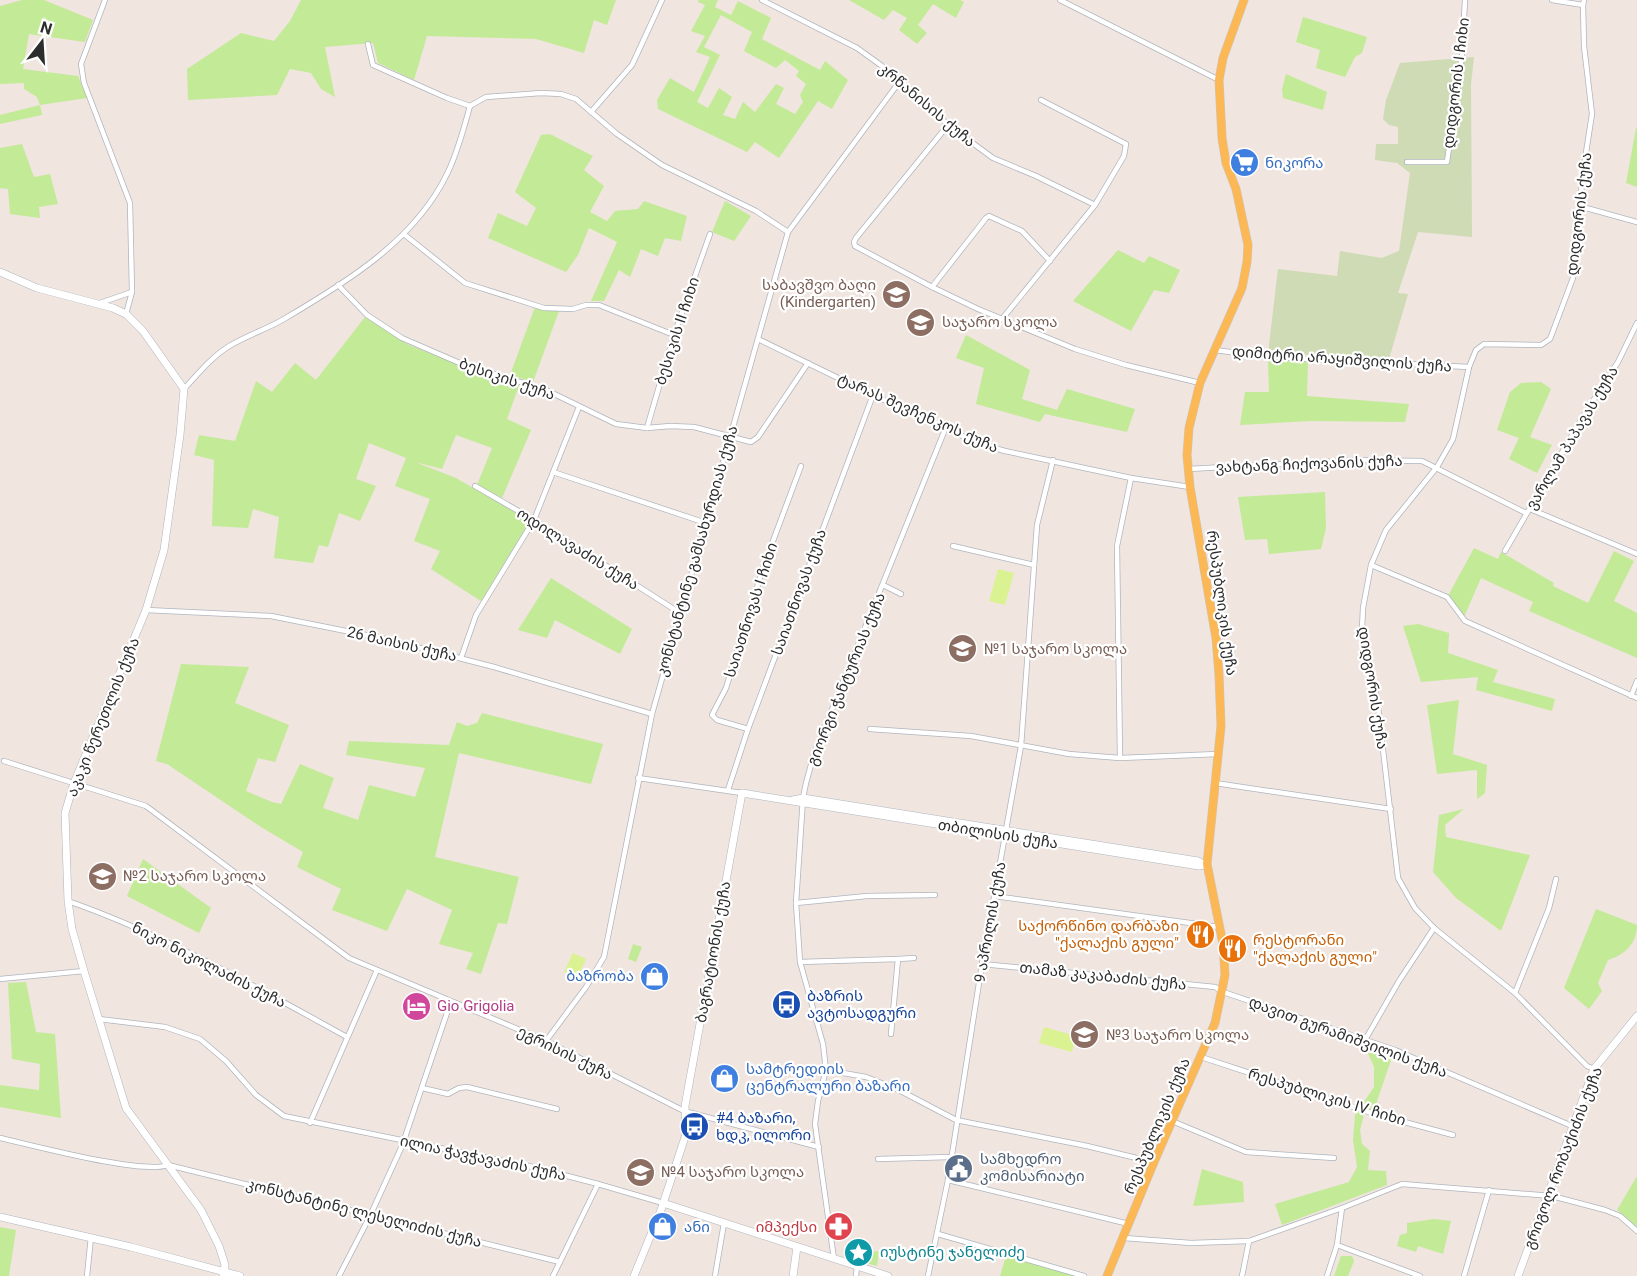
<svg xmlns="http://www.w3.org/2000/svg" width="1637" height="1276" viewBox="0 0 1637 1276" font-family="Roboto,'Noto Sans Georgian',sans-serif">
<rect width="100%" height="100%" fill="#f0e5df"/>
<g fill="#c3ea97" fill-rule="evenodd">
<path d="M22,0H44L93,20L85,42L29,34L23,69L78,76L87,98L40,105L42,115L0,124V115L40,105L37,97L24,89V83L0,84V6Z"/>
<path d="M301,0H616L607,25L594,20L584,53L536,39L427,36L414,80L378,63L373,43L325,47L335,97L321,89L311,73L290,69L277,95L188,100L187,69L241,33L274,41L290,21Z"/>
<path d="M698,0H718L715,7L731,15L738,1L771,18L762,39L820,70L825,61L848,80L832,109L818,101L779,158L755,142L747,152L658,109L657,100L670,78L694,92L710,57L696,52L705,36L691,31L705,5L698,2ZM721,15L752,32L744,51L776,68L785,60L799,71L796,76L806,84L800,95L803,102L795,114L776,104L784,88L776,84L755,112L743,102L735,119L723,115L732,97L719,88L708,108L697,102L720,55L704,47Z"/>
<path d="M849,0H960L964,2L956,18L933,4L918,25L927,33L917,44L899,30L907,18L893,10L884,20Z"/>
<path d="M1303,17L1367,37L1362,53L1355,57L1345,77L1316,68L1320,50L1296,42Z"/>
<path d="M1286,74L1327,92L1323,110L1283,98L1282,89Z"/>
<path d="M1636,128H1637V187L1626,183Z"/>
<path d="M550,134L593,156L584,170L604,186L590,212L607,221L615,211L638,209L644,201L687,216L681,241L665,238L658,256L641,249L630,277L619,270L604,301H591L617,242L589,228L578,255L566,272L488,238L498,213L527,226L536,208L515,192L541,135Z"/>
<path d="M22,144L34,177L50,174L58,204L39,207L40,218L10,214L8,189L0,188V148Z"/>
<path d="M725,201L751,216L734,241L712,232Z"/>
<path d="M1118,250L1144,263L1149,256L1180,270L1169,293L1154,290L1131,331L1073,301Z"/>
<path d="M535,307L559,311L533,382L510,375Z"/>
<path d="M365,317L409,345L457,364L520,383L507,419L531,430L502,498L477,485L492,448L456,435L442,469L415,462L456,478L530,521L481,601L431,569L440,551L414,541L430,499L395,486L406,458L369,443L356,479L376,486L360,521L339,513L328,547L319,545L313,563L274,558L279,517L253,509L248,528L212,526L214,460L194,455L199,435L235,441L256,381L272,392L295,363L316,380Z"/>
<path d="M966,335L1030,370L1022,399L1057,410L1067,389L1135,409L1127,432L1045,414L1040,422L976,404L984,368L956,358Z"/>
<path d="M1268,360L1308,362L1307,396L1409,404L1405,422L1311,421L1240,425L1245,392H1269Z"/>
<path d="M1541,382L1551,389L1530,437L1552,445L1537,473L1509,459L1519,438L1497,430L1510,392L1521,383Z"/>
<path d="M1325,492L1326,528L1321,549L1269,554L1267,539L1245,540L1238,497Z"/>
<path d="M1474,548L1498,559L1501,552L1554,583L1553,586L1588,603L1614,551L1634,561L1614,601L1637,613V658L1529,611L1533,602L1481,578L1464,617L1448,596Z"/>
<path d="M551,578L632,629L620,654L555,620L547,638L518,630Z"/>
<path d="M1418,624L1449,633L1448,653L1498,670L1493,682L1555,699L1552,711L1476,690L1478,677L1421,682L1403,626Z"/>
<path d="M181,664L249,667L235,703L289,725L275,762L258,758L246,791L272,802L281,804L300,764L334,778L323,808L358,820L369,785L415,797L425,768L346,755L349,741L449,745L457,722L467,726L477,723L482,713L603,744L591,784L459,753L435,857L519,877L507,924L498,923L481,974L466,969L473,953L439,944L452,910L407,889L387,931L332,910L341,889L297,867L303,852L261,827L167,764L156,761Z"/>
<path d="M1459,700L1453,754L1487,765L1485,793L1477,799V770L1437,774L1427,705Z"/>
<path d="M1464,809L1445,825L1446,837L1530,855L1501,931L1456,898L1433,872L1439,815Z"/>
<path d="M143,859L211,908L199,933L127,896Z"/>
<path d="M1596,909L1637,925C1637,943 1625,955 1608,960L1598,983L1602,991L1589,1009L1564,988Z"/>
<path d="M633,944L642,947L636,962L628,959Z"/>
<path d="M26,982L36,1032L55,1034L61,1118L0,1107V1085L39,1090L40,1064L12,1059L8,983Z"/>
<path d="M1364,1044L1393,1054L1373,1113L1365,1111L1360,1130L1362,1144L1370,1151L1368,1170L1386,1171L1387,1185L1282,1225L1275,1204L1349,1182L1357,1167L1353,1140L1355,1115L1374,1087V1067Z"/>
<path d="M1202,1169L1243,1182L1244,1202L1193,1206Z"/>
<path d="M1637,1176V1227L1617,1210Z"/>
<path d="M1434,1219L1451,1221L1443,1254L1418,1246L1416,1252L1397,1246L1400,1235L1407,1233V1223Z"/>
<path d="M0,1227L16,1230L9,1276H0Z"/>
<path d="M879,1251L877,1266L866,1263L868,1252Z"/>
<path d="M1006,1256L1077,1276H1000Z"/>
<path d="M1341,1256H1352L1354,1261L1348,1276H1334Z"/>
</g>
<path fill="#cedbb4" d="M1474,57L1471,84L1472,237L1418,232L1398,293L1408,294L1389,359L1268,353L1278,269L1337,276L1340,251L1382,258L1399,251L1410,173L1397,163L1375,160L1376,144H1398V127L1389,125L1383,119L1386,100L1400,63Z"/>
<g fill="#dbf292">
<path d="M998,569L1014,573L1005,605L989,601Z"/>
<path d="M573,953L586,959L577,979L564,972Z"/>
<path d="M1044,1027L1076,1036L1072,1052L1039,1043Z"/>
</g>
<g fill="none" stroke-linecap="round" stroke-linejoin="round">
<defs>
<g id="street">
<path d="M105,0L81,64L84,83L130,203L132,292L126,314"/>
<path d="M762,0L857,48L882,66L911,90L948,125L993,158L1036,176L1095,205"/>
<path d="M1060,0L1219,80"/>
<path d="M1552,0L1583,5"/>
<path d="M1584,0L1583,5L1584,46L1592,114L1583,172L1573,278L1550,339L1541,345L1484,344L1476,350L1469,367L1453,439L1437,467L1386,530L1371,565L1363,608L1362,629L1377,698L1398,878L1415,908L1434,928L1515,993L1587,1066L1594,1069"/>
<path d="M368,44L373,65L447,98L470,106L486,97L541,93L561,94L576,99L617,134L662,165L756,211L788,232"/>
<path d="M591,112L632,65L662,0"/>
<path d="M948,125L856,238L854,242L855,246L932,287L978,309L1075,349L1126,365L1200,383"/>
<path d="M1407,162H1447L1462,56L1465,0"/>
<path d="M1579,206L1637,222"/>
<path d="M405,235L465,283L544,308L573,309L586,305H599L674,335"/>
<path d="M338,285L367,315L402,338L462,364L546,390L616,424L647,428L670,426L694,427L751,442L758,437L808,363"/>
<path d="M932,287L986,218L989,216L1022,231L1050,261"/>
<path d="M100,303L132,292"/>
<path d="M1002,319L1095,205L1124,156L1126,144L1041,100"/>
<path d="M758,339L873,395L980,444L1005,451L1131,478L1190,487"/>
<path d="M1215,350L1268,357L1469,367"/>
<path d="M184,389C198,374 212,356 231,345C248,335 267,329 284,319C347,282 416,240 448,172C458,151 464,128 470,106"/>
<path d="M647,428L674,335L710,234"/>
<path d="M1188,469L1358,460L1422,461L1526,513"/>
<path d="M553,472L706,523"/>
<path d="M475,486L534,520L680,613"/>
<path d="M1530,509L1637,554"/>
<path d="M953,546L1034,565"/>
<path d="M1505,551L1582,418L1618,362L1637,323"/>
<path d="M1371,565L1447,597L1465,621L1637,698"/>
<path d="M883,585L901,594"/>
<path d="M146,610L271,616L381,638L494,667L652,714"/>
<path d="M461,658L476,615L534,520L579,407"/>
<path d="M1631,696L1637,681"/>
<path d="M748,729L717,720L712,715L726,688L764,565L801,466"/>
<path d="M870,729L971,736L1069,754L1120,758L1218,754"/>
<path d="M1120,758L1117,546L1131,478"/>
<path d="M4,761L146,806L349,958L546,1041L684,1111L819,1147"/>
<path d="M638,778L742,793"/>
<path d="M1215,783L1391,809"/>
<path d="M728,790L748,729L873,395"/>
<path d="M994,896L1219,927"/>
<path d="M68,901C165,935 256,987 347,1037"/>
<path d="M796,903L867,896L935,895"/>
<path d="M898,959L914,958"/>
<path d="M800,962L898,959L891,1034"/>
<path d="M982,964L1215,987L1223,992L1395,1050L1572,1126"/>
<path d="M0,979L84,971"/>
<path d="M1515,993L1549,908L1556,879"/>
<path d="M99,1019L165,1027L200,1039L226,1061L256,1095L284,1116L533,1167L598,1184L663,1203"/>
<path d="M1365,1040L1399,981L1434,928"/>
<path d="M546,1041L586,987L604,957L652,714L788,232L900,81"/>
<path d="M1201,1057L1378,1115L1453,1135"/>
<path d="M826,1070L866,1077L897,1089L956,1120L1087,1146L1153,1162"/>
<path d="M422,1088L448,1094L459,1088L467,1087L557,1109"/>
<path d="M1172,1121L1246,1152L1334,1158"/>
<path d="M310,1123L377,970"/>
<path d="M0,1138C32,1145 143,1175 168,1165L560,1262"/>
<path d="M878,1159L951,1157"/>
<path d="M948,1180L1129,1224"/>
<path d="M938,1234L1084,1276"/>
<path d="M1124,1238L1191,1243L1249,1241L1342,1208L1402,1184L1552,1196L1605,1210L1620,1216L1637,1231"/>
<path d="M1337,1245L1420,1276"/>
<path d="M834,1259L815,1124L818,1101L826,1070L823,1044L800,962L796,903L803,798L806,783L814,754L946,427"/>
<path d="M87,1276L91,1237"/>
<path d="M339,1276L370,1216L402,1146L451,1001"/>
<path d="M553,1276L598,1184"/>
<path d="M715,1276L724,1223"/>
<path d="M856,1276L857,1266"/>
<path d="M928,1276L948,1180L982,964L1021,746L1037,525L1053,460"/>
<path d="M1242,1276L1249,1241"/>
<path d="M1327,1276L1337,1245L1342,1208"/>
<path d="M1464,1276L1489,1190"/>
</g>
<g id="secondary">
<path d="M0,272L37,288L113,308L126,314L143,331L184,389L180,435L164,550L146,610L74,783L65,813L68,901L72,929L84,971L126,1108L201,1210L219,1246L225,1265L223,1276"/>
<path d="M793,800L803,798L1198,861L1203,864"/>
<path d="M663,1203L888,1276"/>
<path d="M0,1217L131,1247L240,1276"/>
<path d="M634,1276L661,1210L686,1134L685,1106L742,793L1199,866L1207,864"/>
<path d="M793,1276L797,1247"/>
<path d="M1518,1276L1594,1069L1637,1016"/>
</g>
<path id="primary" d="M1107,1276L1154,1162L1215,1023L1225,975L1223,944L1207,864L1221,726L1219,675L1216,638L1190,487L1187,455L1189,428L1200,383L1242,288L1247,262L1248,245L1236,189L1226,163L1222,138L1219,80L1223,58L1244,0"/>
</defs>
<use href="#street" stroke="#afb5be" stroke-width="6"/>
<use href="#secondary" stroke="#afb5be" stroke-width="8"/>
<use href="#primary" stroke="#c8c8c8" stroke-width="9"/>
<use href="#street" stroke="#fff" stroke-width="4.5"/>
<use href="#secondary" stroke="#fff" stroke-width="7"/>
<use href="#primary" stroke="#fdb856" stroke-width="8"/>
</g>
<defs>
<symbol id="supermarket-disc" viewBox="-11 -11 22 22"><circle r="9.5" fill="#3f7fe0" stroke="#fff"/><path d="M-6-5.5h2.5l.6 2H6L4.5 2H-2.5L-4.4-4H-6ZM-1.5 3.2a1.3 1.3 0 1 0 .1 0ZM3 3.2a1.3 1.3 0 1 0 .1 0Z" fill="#fff"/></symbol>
<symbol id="school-disc" viewBox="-11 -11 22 22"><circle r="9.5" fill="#8d6e63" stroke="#fff"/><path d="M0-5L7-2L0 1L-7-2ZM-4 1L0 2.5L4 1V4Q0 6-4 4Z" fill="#fff"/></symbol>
<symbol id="restaurant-disc" viewBox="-11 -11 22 22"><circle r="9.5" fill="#e8710a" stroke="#fff"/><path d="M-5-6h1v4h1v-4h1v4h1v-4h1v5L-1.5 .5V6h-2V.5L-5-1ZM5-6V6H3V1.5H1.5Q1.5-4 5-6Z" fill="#fff"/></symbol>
<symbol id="shop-disc" viewBox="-11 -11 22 22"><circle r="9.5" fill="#3f7fe0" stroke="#fff"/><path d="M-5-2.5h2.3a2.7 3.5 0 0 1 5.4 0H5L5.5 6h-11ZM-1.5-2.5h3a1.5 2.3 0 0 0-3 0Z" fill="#fff"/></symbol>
<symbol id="bus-disc" viewBox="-11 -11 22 22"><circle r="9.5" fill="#1a4fb4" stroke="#fff"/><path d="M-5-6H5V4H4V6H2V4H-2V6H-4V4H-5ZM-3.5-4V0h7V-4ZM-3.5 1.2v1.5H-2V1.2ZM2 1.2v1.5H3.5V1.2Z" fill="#fff"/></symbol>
<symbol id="hotel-disc" viewBox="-11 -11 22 22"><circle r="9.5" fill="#d1479c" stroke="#fff"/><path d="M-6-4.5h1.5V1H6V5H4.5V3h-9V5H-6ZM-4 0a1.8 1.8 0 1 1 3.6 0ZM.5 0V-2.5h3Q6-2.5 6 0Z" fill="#fff"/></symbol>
<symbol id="civic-disc" viewBox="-11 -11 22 22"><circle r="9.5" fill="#5c6f8a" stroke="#fff"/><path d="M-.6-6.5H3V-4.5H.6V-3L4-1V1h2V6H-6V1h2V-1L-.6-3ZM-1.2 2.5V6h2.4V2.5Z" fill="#fff"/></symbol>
<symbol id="pharmacy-disc" viewBox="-11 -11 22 22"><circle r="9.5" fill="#e0444e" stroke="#fff"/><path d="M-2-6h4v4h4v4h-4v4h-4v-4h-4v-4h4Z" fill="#fff"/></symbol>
<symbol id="sight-disc" viewBox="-11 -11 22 22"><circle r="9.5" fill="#0f9aa8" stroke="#fff"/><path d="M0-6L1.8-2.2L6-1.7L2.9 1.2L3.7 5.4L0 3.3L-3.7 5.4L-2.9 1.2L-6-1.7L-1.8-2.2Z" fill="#fff"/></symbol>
</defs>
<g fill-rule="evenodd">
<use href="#supermarket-disc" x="1228" y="146" width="33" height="33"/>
<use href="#school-disc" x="880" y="278" width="33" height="33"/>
<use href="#school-disc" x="904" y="306" width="33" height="33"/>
<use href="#school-disc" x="946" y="632" width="33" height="33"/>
<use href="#school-disc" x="86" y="860" width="33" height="33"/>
<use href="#restaurant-disc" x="1184" y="918" width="33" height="33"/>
<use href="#restaurant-disc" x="1216" y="932" width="33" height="33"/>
<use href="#shop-disc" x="638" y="960" width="33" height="33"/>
<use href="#bus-disc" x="770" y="988" width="33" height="33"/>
<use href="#hotel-disc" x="400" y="990" width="33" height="33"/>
<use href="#school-disc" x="1068" y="1018" width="33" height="33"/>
<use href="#shop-disc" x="708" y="1062" width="33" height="33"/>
<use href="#bus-disc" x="678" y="1110" width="33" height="33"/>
<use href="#civic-disc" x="942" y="1152" width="33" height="33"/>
<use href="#school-disc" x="624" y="1156" width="33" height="33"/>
<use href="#shop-disc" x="646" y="1210" width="33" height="33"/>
<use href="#pharmacy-disc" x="822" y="1210" width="33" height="33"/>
<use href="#sight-disc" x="842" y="1236" width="33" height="33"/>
</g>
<g text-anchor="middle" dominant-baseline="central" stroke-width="4.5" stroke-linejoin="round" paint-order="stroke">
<g font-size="15" fill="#2d2d2d" stroke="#fff">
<text transform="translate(1456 83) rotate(-83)">დიდგორის I ჩიხი</text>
<text transform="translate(927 105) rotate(40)">კრწანისის ქუჩა</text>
<text transform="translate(1579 214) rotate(-83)">დიდგორის ქუჩა</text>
<text transform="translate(677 331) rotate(-72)">ბესიკის II ჩიხი</text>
<text transform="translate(1342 359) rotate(4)">დიმიტრი არაყიშვილის ქუჩა</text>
<text transform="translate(507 379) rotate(19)">ბესიკის ქუჩა</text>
<text transform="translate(918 413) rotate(24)">ტარას შევჩენკოს ქუჩა</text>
<text transform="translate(1572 438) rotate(-59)">ვარლამ პაპავას ქუჩა</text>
<text transform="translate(1309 464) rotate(-2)">ვახტანგ ჩიქოვანის ქუჩა</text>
<text transform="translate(578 549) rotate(32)">ოდილავაძის ქუჩა</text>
<text transform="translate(697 551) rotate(-74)">კონსტანტინე გამსახურდიას ქუჩა</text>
<text transform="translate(799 592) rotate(-70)">საიათნოვას ქუჩა</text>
<text transform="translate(1222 603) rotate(82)">რესპუბლიკის ქუჩა</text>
<text transform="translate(751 610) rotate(-72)">საიათნოვას I ჩიხი</text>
<text transform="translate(402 644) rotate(13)">26 მაისის ქუჩა</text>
<text transform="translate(846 679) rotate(-68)">გიორგი ჭანტურიას ქუჩა</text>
<text transform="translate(1373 688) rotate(81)">დიდგორის ქუჩა</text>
<text transform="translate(103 717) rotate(-68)">აკაკი წერეთლის ქუჩა</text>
<text transform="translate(998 834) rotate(9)">თბილისის ქუჩა</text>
<text transform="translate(990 922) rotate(-80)">9 აპრილის ქუჩა</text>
<text transform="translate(713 952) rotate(-80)">ბაგრატიონის ქუჩა</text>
<text transform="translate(209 965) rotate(27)">ნიკო ნიკოლაძის ქუჩა</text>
<text transform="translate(1103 976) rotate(6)">თამაზ კაკაბაძის ქუჩა</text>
<text transform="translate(1348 1037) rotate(20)">დავით გურამიშვილის ქუჩა</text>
<text transform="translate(565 1053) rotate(26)">ეგრისის ქუჩა</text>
<text transform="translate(1327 1097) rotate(17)">რესპუბლიკის IV ჩიხი</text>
<text transform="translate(1157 1126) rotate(-67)">რესპუბლიკის ქუჩა</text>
<text transform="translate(483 1158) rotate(12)">ილია ჭავჭავაძის ქუჩა</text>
<text transform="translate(1563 1158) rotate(-69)">გრიგოლ რობაქიძის ქუჩა</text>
<text transform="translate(364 1213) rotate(14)">კონსტანტინე ლესელიძის ქუჩა</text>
</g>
<g font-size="15" fill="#366cbe" stroke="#fff" text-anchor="start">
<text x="1265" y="163">ნიკორა</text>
<text x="634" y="976" text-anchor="end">ბაზრობა</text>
<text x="746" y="1069">სამტრედიის<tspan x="746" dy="17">ცენტრალური ბაზარი</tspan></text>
<text x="684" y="1227">ანი</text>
</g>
<g font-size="15" fill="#785e54" stroke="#fff" text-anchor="start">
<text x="876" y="285" text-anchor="end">საბავშვო ბაღი<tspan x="876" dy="17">(Kindergarten)</tspan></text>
<text x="942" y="322">საჯარო სკოლა</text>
<text x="984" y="649">№1 საჯარო სკოლა</text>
<text x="123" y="876">№2 საჯარო სკოლა</text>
<text x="1106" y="1035">№3 საჯარო სკოლა</text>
<text x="661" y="1172">№4 საჯარო სკოლა</text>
</g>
<g font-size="15" fill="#c56008" stroke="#fff" text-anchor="end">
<text x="1179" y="926">საქორწინო დარბაზი<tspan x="1179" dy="17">"ქალაქის გული"</tspan></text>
<text x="1253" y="940" text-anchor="start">რესტორანი<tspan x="1253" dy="17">"ქალაქის გული"</tspan></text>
</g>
<g font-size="15" fill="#164399" stroke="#fff" text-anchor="start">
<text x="807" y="996">ბაზრის<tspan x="807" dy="17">ავტოსადგური</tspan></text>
<text x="716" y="1118">#4 ბაზარი,<tspan x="716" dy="17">ხდკ, ილორი</tspan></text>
</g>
<g font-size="15" fill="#b23c85" stroke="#fff" text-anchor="start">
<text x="437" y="1006">Gio Grigolia</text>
</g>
<g font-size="15" fill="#4e5e75" stroke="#fff" text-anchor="start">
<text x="980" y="1159">სამხედრო<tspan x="980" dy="17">კომისარიატი</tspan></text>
</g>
<g font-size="15" fill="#be3a42" stroke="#fff" text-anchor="end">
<text x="817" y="1227">იმპექსი</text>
</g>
<g font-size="15" fill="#0d838f" stroke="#fff" text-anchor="start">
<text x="880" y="1252">იუსტინე ჯანელიძე</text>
</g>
</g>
<g transform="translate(42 42) rotate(17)" stroke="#ffffff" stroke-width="4.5" paint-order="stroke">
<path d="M0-4.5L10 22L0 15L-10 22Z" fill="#2d2d2d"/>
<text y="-9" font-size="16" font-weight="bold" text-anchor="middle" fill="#2d2d2d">N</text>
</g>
</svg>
